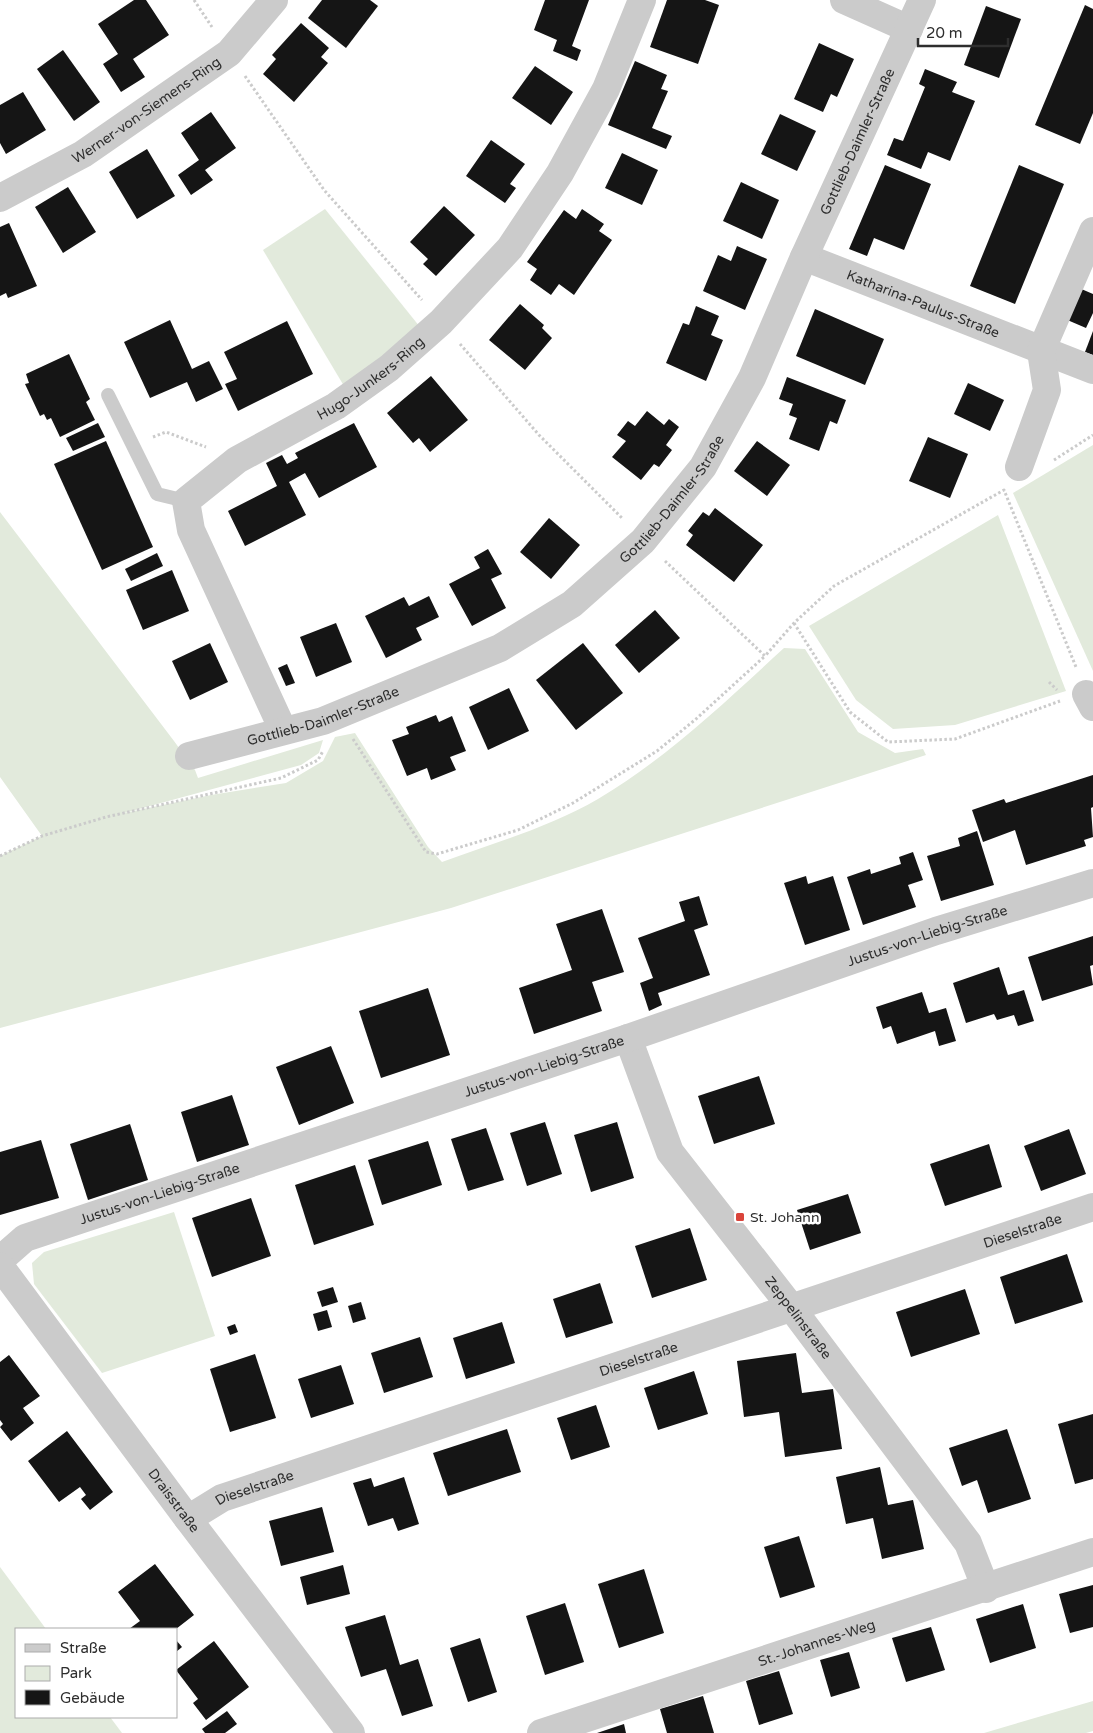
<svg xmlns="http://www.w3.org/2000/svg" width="1093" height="1733" viewBox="0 0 1093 1733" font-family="'Varela Round',sans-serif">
<rect width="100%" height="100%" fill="#fff"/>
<g fill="#e2eadc">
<path d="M325,209L420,327L344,386L263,250Z"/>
<path d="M1093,445V671L1013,493Z"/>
<path d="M0,512L174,741L195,770L198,778L323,740L319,753L301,765L124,813L211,795L286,783L323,761L335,737L355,733L428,847L442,862C494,843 550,827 598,799C667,758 725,702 784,648L805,649L858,732L895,753L923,749L926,755L451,908L0,1028V856L42,836L0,777Z"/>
<path d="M998,515L1066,691L955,725L893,729L856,700L809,626Z"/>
<path d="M174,1212L215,1336L102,1373L34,1284L32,1263L44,1252Z"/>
<path d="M0,1567L46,1629H16V1717H110L122,1733H0Z"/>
<path d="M1093,1701V1731L1086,1733H984Z"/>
</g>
<g fill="#151515">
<path d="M134,0H146L169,35L133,59L145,77L121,92L103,64L118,54L98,24Z"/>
<path d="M322,0H370L378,6L346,48L308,18Z"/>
<path d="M545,0H589L572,46L581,50L577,61L553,51L557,40L534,30Z"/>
<path d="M667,0H705L719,5L698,64L650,47Z"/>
<path d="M1085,5L1093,9V113L1080,144L1035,125Z"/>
<path d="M986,6L1021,19L999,78L964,65Z"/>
<path d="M301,23L329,48L321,57L328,63L294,102L263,74L276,59L272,55Z"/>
<path d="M819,43L854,59L837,97L831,94L823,112L794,99Z"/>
<path d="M63,50L100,102L74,121L37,69Z"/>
<path d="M635,61L667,75L661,89L668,91L652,128L672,136L666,149L608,125Z"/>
<path d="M535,66L573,92L551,125L512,98Z"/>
<path d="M925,69L957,82L952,92L975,101L950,161L928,152L921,169L887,155L894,138L903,141L925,87L919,84Z"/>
<path d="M23,92L46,130L6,154L0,143V105Z"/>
<path d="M211,112L236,148L205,170L213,180L191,195L178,175L199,160L181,133Z"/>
<path d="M780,114L816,131L797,171L761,154Z"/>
<path d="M491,140L525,164L510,184L516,188L505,203L466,176Z"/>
<path d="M147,149L175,196L137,219L109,172Z"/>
<path d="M622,153L658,170L642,205L605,188Z"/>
<path d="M885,165L931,184L904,250L874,238L867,256L849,249Z"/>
<path d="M1019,165L1064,184L1015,304L970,286Z"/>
<path d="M741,182L779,200L762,239L723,221Z"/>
<path d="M68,187L96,232L63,253L35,207Z"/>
<path d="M444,206L475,235L436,276L423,264L428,259L410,242Z"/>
<path d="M582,209L604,224L599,231L612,240L574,295L559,284L551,295L530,280L537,269L527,262L564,210L576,219Z"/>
<path d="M9,223L37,286L8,298L6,293L0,296V227Z"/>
<path d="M737,246L767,259L745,310L703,291L718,255L731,261Z"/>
<path d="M1079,288L1093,294V313L1086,328L1065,319Z"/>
<path d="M520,304L544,325L542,328L552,338L525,370L489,340Z"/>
<path d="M696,306L719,316L711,335L723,340L706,381L666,363L683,323L689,325Z"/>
<path d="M815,309L884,339L865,385L796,356Z"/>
<path d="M170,320L192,369L209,361L223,389L196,402L187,382L150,398L124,342Z"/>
<path d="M287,321L313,374L238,411L225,384L237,379L224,352Z"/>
<path d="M1093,331V355L1085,352Z"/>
<path d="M69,354L90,399L86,402L95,420L60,437L51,418L47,420L44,414L40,416L25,384L29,383L26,374Z"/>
<path d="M431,376L468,420L430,452L419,438L413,443L387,413Z"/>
<path d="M787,377L846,400L837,424L830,421L819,451L789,439L797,418L789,415L793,404L779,399Z"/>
<path d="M968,383L1004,400L990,431L954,414Z"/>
<path d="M647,411L664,425L669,419L679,427L666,445L672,450L659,467L654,464L641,480L612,457L626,441L617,435L628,421L635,426Z"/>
<path d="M98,423L105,437L73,451L66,438Z"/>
<path d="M354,423L377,467L319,498L305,473L289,482L306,515L245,546L228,511L277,486L266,463L282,455L287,464L298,458L295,453Z"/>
<path d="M928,437L968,454L950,498L909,481Z"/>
<path d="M106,441L153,547L102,570L54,464Z"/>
<path d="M757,441L790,465L767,496L734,471Z"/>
<path d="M715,508L763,545L734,582L686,545L693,535L688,531L703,512L709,516Z"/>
<path d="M549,518L580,545L551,579L520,552Z"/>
<path d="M488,549L502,574L491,579L506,608L472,626L449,584L480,568L474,557Z"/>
<path d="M157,553L163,566L131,581L125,569Z"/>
<path d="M172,570L189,611L143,630L126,590Z"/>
<path d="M429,596L439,617L416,628L422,640L386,658L365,616L404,597L409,606Z"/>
<path d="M655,610L680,638L639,673L615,645Z"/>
<path d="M336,623L352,662L316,677L300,637Z"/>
<path d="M210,643L228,682L190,700L172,661Z"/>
<path d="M583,643L623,693L576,730L536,680Z"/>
<path d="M287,664L295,683L286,686L278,668Z"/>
<path d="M509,688L529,731L488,750L469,707Z"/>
<path d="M436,715L439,722L452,716L466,751L450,757L456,770L431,780L427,768L407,776L392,740L409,734L406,727Z"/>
<path d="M1093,775V807L1091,808L1093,837L1084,840L1086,846L1026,865L1015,830L983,842L972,810L1004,799L1006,803Z"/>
<path d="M977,831L994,885L941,901L927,856L960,846L958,838Z"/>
<path d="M913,852L923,880L908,885L916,907L863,925L847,877L870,869L871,874L901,864L899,857Z"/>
<path d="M806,876L808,884L833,876L850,930L805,945L784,883Z"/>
<path d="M699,896L708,925L694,930L710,975L658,993L662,1005L649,1011L640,983L653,978L638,938L685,921L679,902Z"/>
<path d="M602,909L624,972L592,982L602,1011L534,1034L519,988L572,970L556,924Z"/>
<path d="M1093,936V965L1090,966L1093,985L1042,1001L1028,957Z"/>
<path d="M999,967L1008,995L1024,990L1034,1021L1018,1026L1014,1015L997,1020L994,1014L966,1023L953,983Z"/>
<path d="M428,988L450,1055L381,1078L359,1011Z"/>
<path d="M922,992L929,1013L946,1008L956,1041L939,1046L935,1031L897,1044L891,1026L883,1029L876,1007Z"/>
<path d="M331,1046L354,1103L299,1125L276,1067Z"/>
<path d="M759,1076L775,1124L714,1144L698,1096Z"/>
<path d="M232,1095L249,1145L197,1162L181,1112Z"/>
<path d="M545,1122L562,1174L527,1186L510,1133Z"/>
<path d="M617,1122L634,1178L591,1192L574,1135Z"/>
<path d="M130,1124L148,1180L88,1200L70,1144Z"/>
<path d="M486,1128L504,1180L468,1191L451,1139Z"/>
<path d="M1069,1129L1086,1174L1041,1191L1024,1146Z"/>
<path d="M41,1140L59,1198L0,1215V1152Z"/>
<path d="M428,1141L442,1185L382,1205L368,1160Z"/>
<path d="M989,1144L1002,1187L945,1206L930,1164Z"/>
<path d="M355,1165L374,1225L314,1245L295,1185Z"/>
<path d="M848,1194L861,1233L810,1250L797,1210Z"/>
<path d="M251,1198L271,1256L212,1277L192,1218Z"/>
<path d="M690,1228L707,1280L652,1298L635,1246Z"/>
<path d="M1067,1254L1083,1302L1015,1324L1000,1277Z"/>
<path d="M600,1283L613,1323L566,1338L553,1299Z"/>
<path d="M333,1287L338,1302L322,1307L317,1292Z"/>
<path d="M965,1289L980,1334L911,1357L896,1312Z"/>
<path d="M361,1302L366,1319L353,1323L348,1306Z"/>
<path d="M327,1310L332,1327L318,1331L313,1314Z"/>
<path d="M502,1322L515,1363L466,1379L453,1338Z"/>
<path d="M235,1324L238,1332L230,1335L227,1327Z"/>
<path d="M420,1337L433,1377L384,1393L371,1353Z"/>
<path d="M796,1353L802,1393L833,1389L842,1449L785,1457L779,1412L744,1417L737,1361Z"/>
<path d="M255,1354L276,1418L230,1432L210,1369Z"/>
<path d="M9,1355L40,1396L23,1408L34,1423L11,1441L0,1427L3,1424L0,1420V1362Z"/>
<path d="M341,1365L354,1404L311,1418L298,1379Z"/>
<path d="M694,1371L708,1414L658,1430L644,1388Z"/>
<path d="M596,1405L610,1447L571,1460L557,1418Z"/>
<path d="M1093,1414V1479L1075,1484L1058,1424Z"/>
<path d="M507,1429L521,1472L448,1496L433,1453Z"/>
<path d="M1007,1429L1031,1499L988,1513L977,1480L962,1486L949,1448Z"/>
<path d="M67,1431L113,1492L90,1510L81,1499L86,1495L80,1487L59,1502L28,1461Z"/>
<path d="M880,1467L888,1505L913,1500L924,1549L882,1559L873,1518L846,1524L836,1477Z"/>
<path d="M404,1477L419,1524L398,1531L393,1518L368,1526L353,1483L371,1478L374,1487Z"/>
<path d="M322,1507L334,1552L281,1566L269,1521Z"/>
<path d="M799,1536L815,1587L780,1598L764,1547Z"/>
<path d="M155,1564L194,1615L176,1629H129L140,1621L118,1592Z"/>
<path d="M343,1565L350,1594L307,1605L300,1577Z"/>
<path d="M644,1569L664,1633L619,1648L598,1584Z"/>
<path d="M1093,1585V1627L1070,1633L1059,1594Z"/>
<path d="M565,1603L584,1662L545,1675L526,1616Z"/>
<path d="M1023,1604L1036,1648L990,1663L976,1619Z"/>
<path d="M385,1615L400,1665L418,1659L433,1706L402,1716L386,1669L361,1677L345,1627Z"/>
<path d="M931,1627L945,1670L906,1682L892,1638Z"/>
<path d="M480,1638L497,1692L468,1702L450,1648Z"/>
<path d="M176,1640L182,1647L176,1652Z"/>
<path d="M214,1641L249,1687L206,1720L193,1703L198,1699L176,1670Z"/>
<path d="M849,1652L860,1688L831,1697L820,1660Z"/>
<path d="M779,1671L793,1714L759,1725L746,1681Z"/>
<path d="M703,1696L714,1733H667L660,1709Z"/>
<path d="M227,1711L237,1724L225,1733H205L202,1729Z"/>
<path d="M624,1724L626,1733H597Z"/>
</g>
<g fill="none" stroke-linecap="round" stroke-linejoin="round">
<g stroke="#cbcbcb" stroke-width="3" stroke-dasharray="2.5 2.5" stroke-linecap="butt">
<path d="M194,0L212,27"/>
<path d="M245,76L324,190L422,300"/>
<path d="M460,344L539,435L623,519"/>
<path d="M153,437L166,432L206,447"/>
<path d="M1054,460L1093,435"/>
<path d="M665,561L765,656L794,623L834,586L1004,490L1076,667"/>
<path d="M794,623L850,712L888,742L955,739L1060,701"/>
<path d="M1049,682L1057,690"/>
<path d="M353,739L426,852L437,854L518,830L573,803L657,751L696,719L765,656"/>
<path d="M0,856L42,836L106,817L281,778L318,760L323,751"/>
</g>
<path stroke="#cbcbcb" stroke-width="14" d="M108,395L157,494L186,501"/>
<g stroke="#cbcbcb" stroke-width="28">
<path d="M844,0L909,29"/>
<path id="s1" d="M0,198L83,154L229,53L274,0"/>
<path id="s2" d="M804,257L1093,370"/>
<path d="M1019,467L1047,390L1041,351L1093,231"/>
<path d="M1086,694L1093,707"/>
<path id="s3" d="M283,730L191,530L186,501L237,460L336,406L389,368L441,322L510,248L560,173L606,89L642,0"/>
<path id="s4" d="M189,756L323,721L500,648L572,604L643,541L703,467L752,378L804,257L922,0"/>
<path id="s5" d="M628,1038L670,1152L791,1307L968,1543L986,1589"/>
<path id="s6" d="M0,1260L25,1238L628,1038L936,931L1093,883"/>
<path id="s7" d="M0,1266L188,1519L351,1733"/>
<path id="s8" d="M188,1519L222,1498L1093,1207"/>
<path id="s9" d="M541,1733L1093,1552"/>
</g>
</g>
<rect fill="#da443b" stroke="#fff" stroke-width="2" x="735" y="1212" width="10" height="10" rx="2.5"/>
<g text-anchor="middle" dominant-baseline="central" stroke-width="5" stroke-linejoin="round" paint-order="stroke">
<g font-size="14" fill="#2e2e2e" stroke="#fff">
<text stroke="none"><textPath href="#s1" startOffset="171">Werner-von-Siemens-Ring</textPath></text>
<text stroke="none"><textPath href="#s4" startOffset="965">Gottlieb-Daimler-Straße</textPath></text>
<text stroke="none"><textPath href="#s2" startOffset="128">Katharina-Paulus-Straße</textPath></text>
<text stroke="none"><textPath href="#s3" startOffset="472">Hugo-Junkers-Ring</textPath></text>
<text stroke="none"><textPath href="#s4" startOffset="560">Gottlieb-Daimler-Straße</textPath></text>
<text stroke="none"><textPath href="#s4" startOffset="140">Gottlieb-Daimler-Straße</textPath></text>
<text stroke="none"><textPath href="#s6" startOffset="985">Justus-von-Liebig-Straße</textPath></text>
<text stroke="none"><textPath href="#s6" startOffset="580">Justus-von-Liebig-Straße</textPath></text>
<text stroke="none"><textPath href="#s6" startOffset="175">Justus-von-Liebig-Straße</textPath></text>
<text stroke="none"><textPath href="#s8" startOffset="884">Dieselstraße</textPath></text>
<text stroke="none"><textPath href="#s5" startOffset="331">Zeppelinstraße</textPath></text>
<text stroke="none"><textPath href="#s8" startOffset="479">Dieselstraße</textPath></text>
<text stroke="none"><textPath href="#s8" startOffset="74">Dieselstraße</textPath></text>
<text stroke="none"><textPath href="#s7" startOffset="292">Draisstraße</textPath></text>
<text stroke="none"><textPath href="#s9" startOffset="290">St.-Johannes-Weg</textPath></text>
</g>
<g font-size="14" fill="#2e2e2e" stroke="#fff" text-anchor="start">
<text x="750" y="1217">St. Johann</text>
</g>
</g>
<rect x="15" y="1628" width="162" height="90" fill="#ffffff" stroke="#ababab"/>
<rect x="25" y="1644" width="25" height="8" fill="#cbcbcb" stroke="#ababab"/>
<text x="60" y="1653" font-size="15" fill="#2e2e2e">Straße</text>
<rect x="25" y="1666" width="25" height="15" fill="#e2eadc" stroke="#ababab"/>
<text x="60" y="1678" font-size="15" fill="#2e2e2e">Park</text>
<rect x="25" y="1690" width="25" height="15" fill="#151515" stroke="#ababab"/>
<text x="60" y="1703" font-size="15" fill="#2e2e2e">Gebäude</text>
<path d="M918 38v8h90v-8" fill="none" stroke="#2e2e2e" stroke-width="2.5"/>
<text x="926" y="38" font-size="15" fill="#2e2e2e" stroke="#ffffff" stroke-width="4" paint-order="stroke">20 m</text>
</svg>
